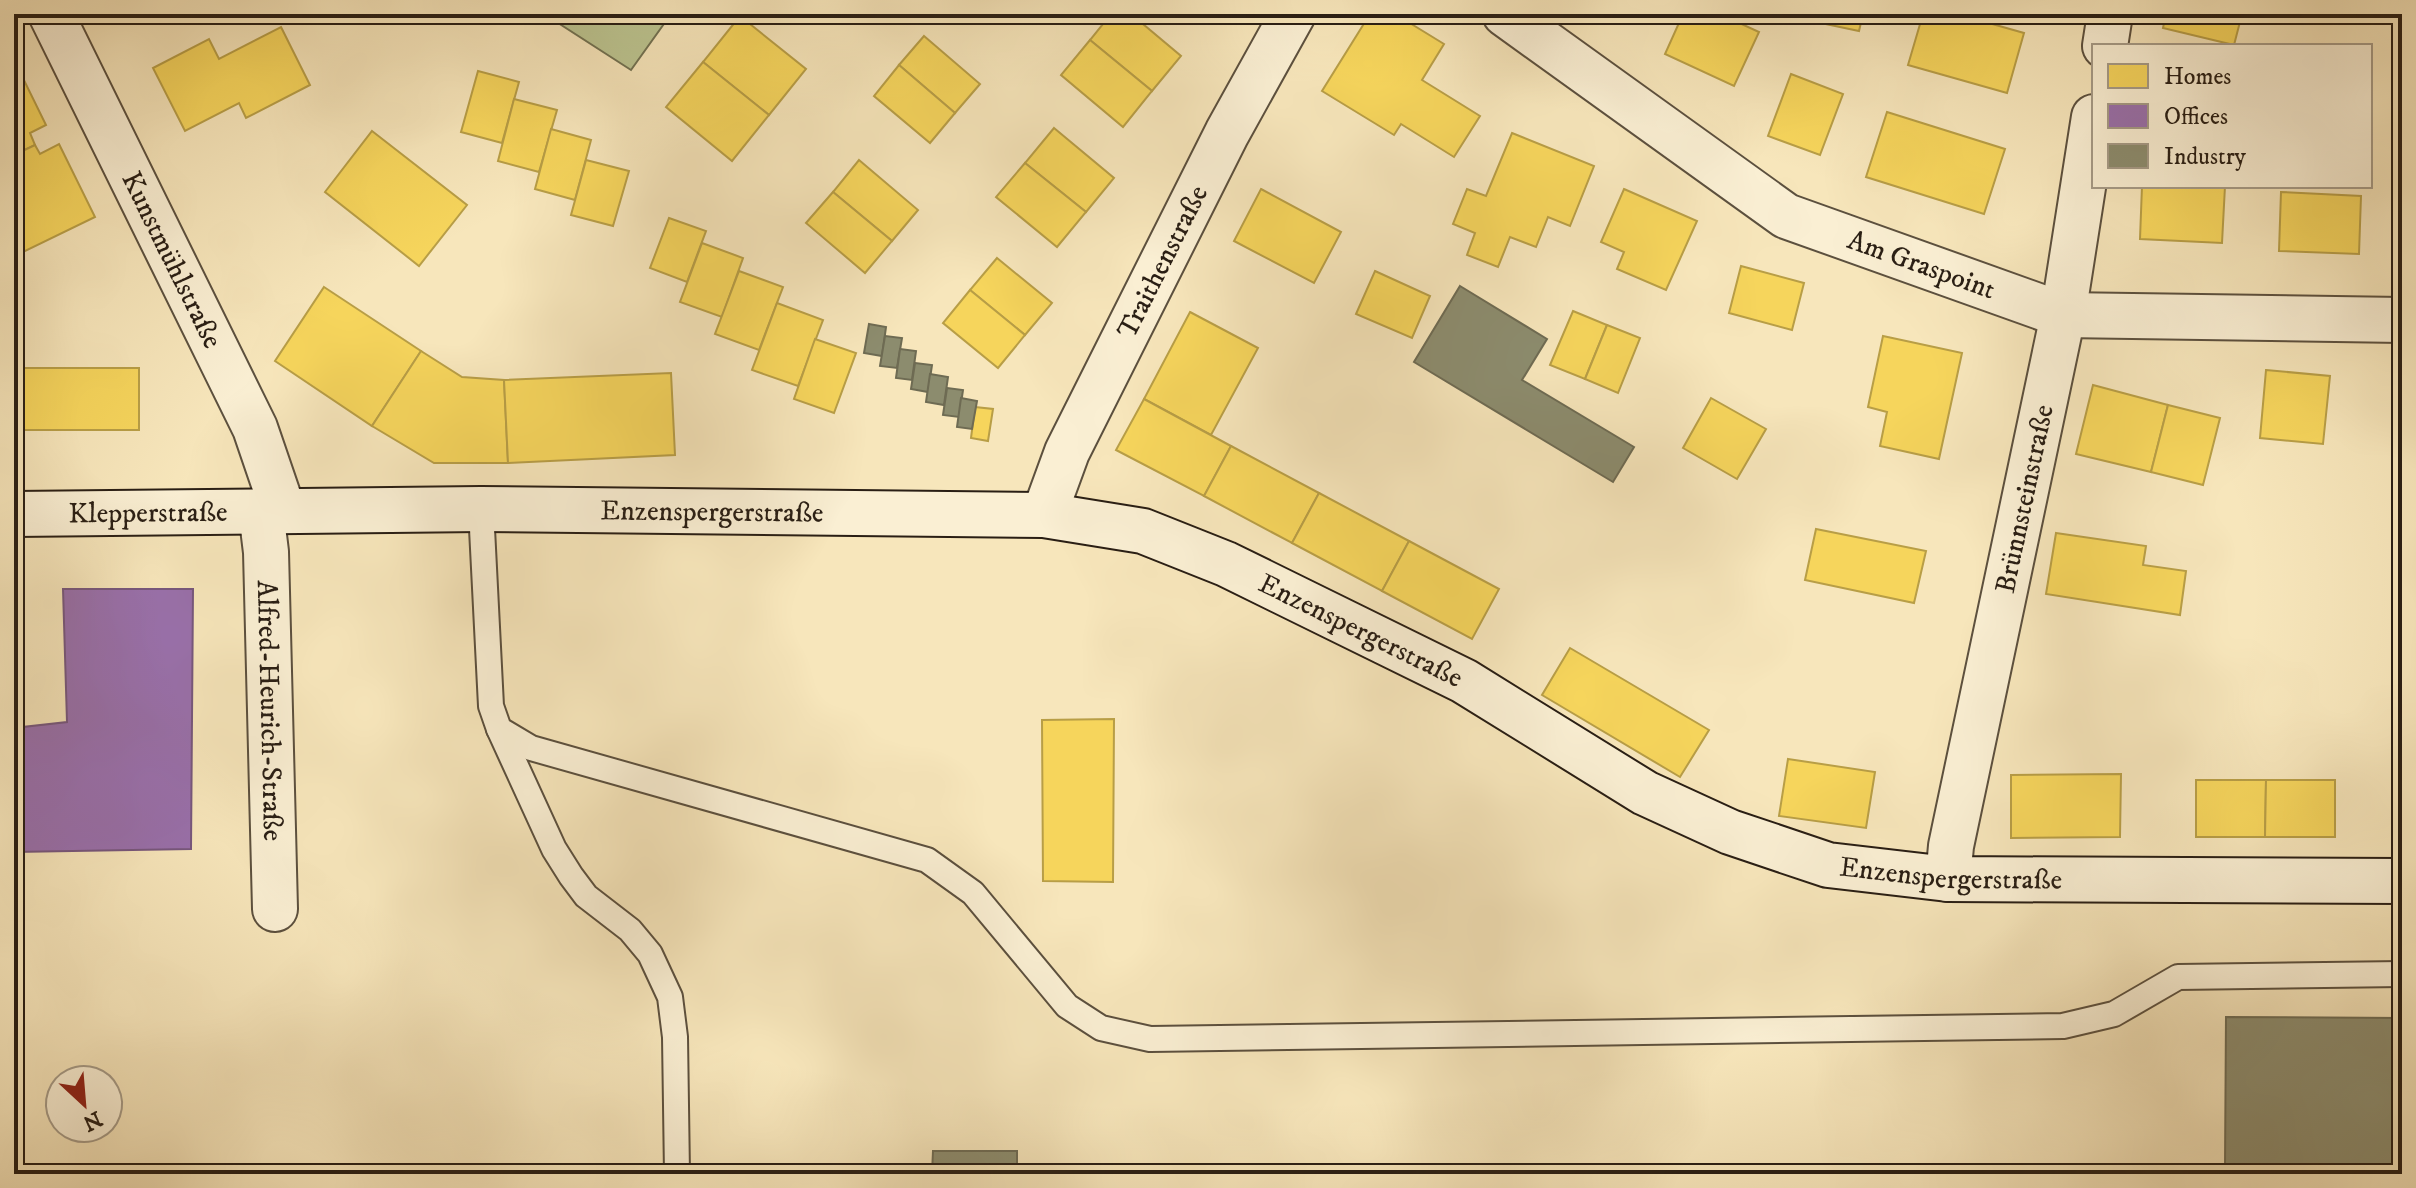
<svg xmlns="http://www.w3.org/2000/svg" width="2416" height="1188" viewBox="0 0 2416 1188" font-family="'IM FELL DW Pica',serif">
<rect width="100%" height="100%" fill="#f7e6bb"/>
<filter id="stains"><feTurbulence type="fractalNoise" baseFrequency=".0025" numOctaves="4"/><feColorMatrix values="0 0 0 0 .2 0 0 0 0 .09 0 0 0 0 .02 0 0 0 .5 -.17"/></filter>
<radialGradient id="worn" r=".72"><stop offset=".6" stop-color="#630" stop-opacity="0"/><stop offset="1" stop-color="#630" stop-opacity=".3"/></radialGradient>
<path fill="#bcc591" stroke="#727252" stroke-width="2" d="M556,14H671L631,70L552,19Z"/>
<g fill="#f6d55c" stroke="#b89e46" stroke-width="2">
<path d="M1111,14H1131L1181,56L1152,91L1090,40Z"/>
<path d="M1370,14H1395L1444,44L1422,80L1480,116L1454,157L1401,124L1394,135L1322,91Z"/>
<path d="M1683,14H1720L1759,32L1734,86L1665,54Z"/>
<path d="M1818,14H1863L1859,31L1816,22Z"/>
<path d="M1923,14H1957L2024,33L2007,93L1908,65Z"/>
<path d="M2166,14H2242L2234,45L2163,28Z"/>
<path d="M740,16L806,69L769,115L703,62Z"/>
<path d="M281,27L310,85L246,118L239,103L185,131L153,68L209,39L219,59Z"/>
<path d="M924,36L980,84L955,113L899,65Z"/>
<path d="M1090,40L1152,91L1123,127L1061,75Z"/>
<path d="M703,62L769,115L732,161L666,107Z"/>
<path d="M899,65L955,113L930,143L874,96Z"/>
<path d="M18,68L46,125L30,133L35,145L14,155V70Z"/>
<path d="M478,71L519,82L502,143L461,132Z"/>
<path d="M1791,74L1843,94L1820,155L1768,136Z"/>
<path d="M514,99L557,110L539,172L498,161Z"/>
<path d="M1887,112L2005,149L1984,214L1866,177Z"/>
<path d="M1054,128L1114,178L1086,212L1025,163Z"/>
<path d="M551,129L591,140L575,200L535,189Z"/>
<path d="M372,131L467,205L419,266L325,192Z"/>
<path d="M1512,133L1594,166L1570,226L1548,217L1536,247L1510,237L1498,267L1467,255L1475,233L1453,224L1467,189L1486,196Z"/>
<path d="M59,144L95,217L19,254L14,244V155L35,145L40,154Z"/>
<path d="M586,160L629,171L613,226L571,215Z"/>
<path d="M859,160L918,210L892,241L833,192Z"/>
<path d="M1025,163L1086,212L1057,247L996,197Z"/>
<path d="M2142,186H2225L2222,243L2140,239Z"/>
<path d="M1261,189L1341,232L1314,283L1234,241Z"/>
<path d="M1624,189L1697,221L1666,290L1617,269L1624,252L1601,242Z"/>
<path d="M833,192L892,241L865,273L806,223Z"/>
<path d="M2281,192L2361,196L2359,254L2279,251Z"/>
<path d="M669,218L706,231L687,282L650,268Z"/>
<path d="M702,243L743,258L722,317L680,302Z"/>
<path d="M997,258L1052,303L1025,335L970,290Z"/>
<path d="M1741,266L1804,283L1792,330L1729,313Z"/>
<path d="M739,271L783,287L759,350L715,334Z"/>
<path d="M1375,271L1430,296L1412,338L1356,314Z"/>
<path d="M324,287L421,351L372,426L275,361Z"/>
<path d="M970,290L1025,335L998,368L943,323Z"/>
<path d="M777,303L823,320L798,386L752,370Z"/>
<path d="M1573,311L1607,325L1585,379L1550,365Z"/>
<path d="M1190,312L1258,348L1211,435L1144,399Z"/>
<path d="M1607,325L1640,338L1618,393L1585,379Z"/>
<path d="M1883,336L1962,353L1939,459L1880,446L1887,412L1868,407Z"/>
<path d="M815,339L856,353L834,413L794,399Z"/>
<path d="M421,351L462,377L504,380L508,463H434L372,426Z"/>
<rect x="14" y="368" width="6" height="62"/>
<rect x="20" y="368" width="119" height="62"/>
<path d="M2266,370L2330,376L2323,444L2260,438Z"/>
<path d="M671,373L675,455L508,463L504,380Z"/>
<path d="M2093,385L2168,405L2151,472L2076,454Z"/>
<path d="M1711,398L1766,429L1737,479L1683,448Z"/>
<path d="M1144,399L1231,446L1204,496L1116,450Z"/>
<path d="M2168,405L2220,418L2203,485L2151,472Z"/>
<path d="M975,407L993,409L988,441L971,438Z"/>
<path d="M1231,446L1319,493L1292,543L1204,496Z"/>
<path d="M1319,493L1409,541L1382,591L1292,543Z"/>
<path d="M1816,529L1926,551L1914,603L1805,580Z"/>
<path d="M2056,533L2146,546L2143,565L2186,571L2180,615L2046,594Z"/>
<path d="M1409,541L1499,589L1472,639L1382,591Z"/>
<path d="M1570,648L1709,730L1680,777L1542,695Z"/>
<path d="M1114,719L1113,882L1043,881L1042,720Z"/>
<path d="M1788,759L1875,772L1866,828L1779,816Z"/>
<path d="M2121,774L2120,837L2011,838V775Z"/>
<path d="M2196,780H2266L2265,837H2196Z"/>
<path d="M2266,780H2335V837H2265Z"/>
</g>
<path fill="#9970ab" stroke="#77577e" stroke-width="2" d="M63,589H193L191,849L14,852V728L67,722Z"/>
<g fill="#8c8c6e" stroke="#6e6b53" stroke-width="2">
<path d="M1460,286L1547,339L1522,380L1634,447L1613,482L1414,362Z"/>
<path d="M869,324L886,327L882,356L864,353Z"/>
<path d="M885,336L902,338L897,368L880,366Z"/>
<path d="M900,349L916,351L912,380L896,378Z"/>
<path d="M915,363L932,365L928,392L911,389Z"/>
<path d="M930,374L948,377L944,405L926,402Z"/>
<path d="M947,388L963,390L959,417L943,415Z"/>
<path d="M961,398L977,401L972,429L957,427Z"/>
<path d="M2226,1017L2402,1018V1174H2155V1168H2225Z"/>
<path d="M933,1151H1017V1174H932Z"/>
</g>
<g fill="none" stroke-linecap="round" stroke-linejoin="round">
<defs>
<g id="lane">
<path d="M481,509L491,706L499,729L531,748L927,860L973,893L1067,1006L1101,1028L1150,1039L2063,1026L2114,1014L2178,977L2402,974"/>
<path d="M499,729L554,849L571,876L586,896L630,930L650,954L670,997L675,1037L677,1174"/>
</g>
<g id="street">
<path id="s1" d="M51,14L255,428L283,510"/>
<path id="s2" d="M1505,14L1786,216L2063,315L2402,320"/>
<path d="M2105,46L2110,14"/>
<path id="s3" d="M261,511L266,552L275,909"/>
<path id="s4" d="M1044,515L1067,452L1227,133L1293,14"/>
<path id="s5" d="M1948,879L1951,846L2063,315L2094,117"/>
</g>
<g id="secondary">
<path id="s6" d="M14,514L481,509L1044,515L1143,531L1226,564L1464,681L1645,793L1730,832L1828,865L1948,879L2402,881"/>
</g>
</defs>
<use href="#lane" stroke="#5c503e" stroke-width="28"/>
<use href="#street" stroke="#5c503e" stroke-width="48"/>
<use href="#secondary" stroke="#291e14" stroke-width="48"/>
<use href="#lane" stroke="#faefd3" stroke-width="24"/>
<use href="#street" stroke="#faefd3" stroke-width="44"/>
<use href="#secondary" stroke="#faefd3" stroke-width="44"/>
</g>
<g text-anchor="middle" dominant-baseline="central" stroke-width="8" stroke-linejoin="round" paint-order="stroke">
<g font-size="28" fill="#291e14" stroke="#faefd3">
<text stroke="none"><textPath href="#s1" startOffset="274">Kunstmühlstraße</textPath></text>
<text stroke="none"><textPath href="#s4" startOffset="280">Traithenstraße</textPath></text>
<text stroke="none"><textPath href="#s2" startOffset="490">Am Graspoint</textPath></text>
<text stroke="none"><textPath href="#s5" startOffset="388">Brünnsteinstraße</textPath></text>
<text stroke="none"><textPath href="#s6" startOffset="698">Enzenspergerstraße</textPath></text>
<text stroke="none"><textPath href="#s6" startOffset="134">Klepperstraße</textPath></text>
<text stroke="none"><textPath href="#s6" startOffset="1370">Enzenspergerstraße</textPath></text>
<text stroke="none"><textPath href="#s3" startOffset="200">Alfred-Heurich-Straße</textPath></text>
<text stroke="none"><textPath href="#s6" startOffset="2018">Enzenspergerstraße</textPath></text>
</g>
</g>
<rect width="2416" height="1188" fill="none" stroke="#f7e6bb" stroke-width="48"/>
<rect x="16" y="16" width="2384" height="1156" fill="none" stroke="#291e14" stroke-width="4"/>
<rect x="24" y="24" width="2368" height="1140" fill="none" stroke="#291e14" stroke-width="2"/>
<rect x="2092" y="44" width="280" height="144" fill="#faefd3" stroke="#a69b87" stroke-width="2"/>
<rect x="2108" y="64" width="40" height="24" fill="#f6d55c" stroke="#a69b87" stroke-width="2"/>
<text x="2164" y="84" font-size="24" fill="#291e14">Homes</text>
<rect x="2108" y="104" width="40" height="24" fill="#9970ab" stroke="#a69b87" stroke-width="2"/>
<text x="2164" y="124" font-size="24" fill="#291e14">Offices</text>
<rect x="2108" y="144" width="40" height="24" fill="#8c8c6e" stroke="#a69b87" stroke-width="2"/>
<text x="2164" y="164" font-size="24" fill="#291e14">Industry</text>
<g transform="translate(84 1104) rotate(154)"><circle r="38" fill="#faefd3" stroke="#a69b87" stroke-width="2"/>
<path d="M0-6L14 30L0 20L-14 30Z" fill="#8f2418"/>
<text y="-12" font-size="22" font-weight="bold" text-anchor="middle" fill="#291e14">N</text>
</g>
<rect width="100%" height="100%" filter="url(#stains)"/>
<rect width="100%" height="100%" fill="url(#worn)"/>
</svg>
